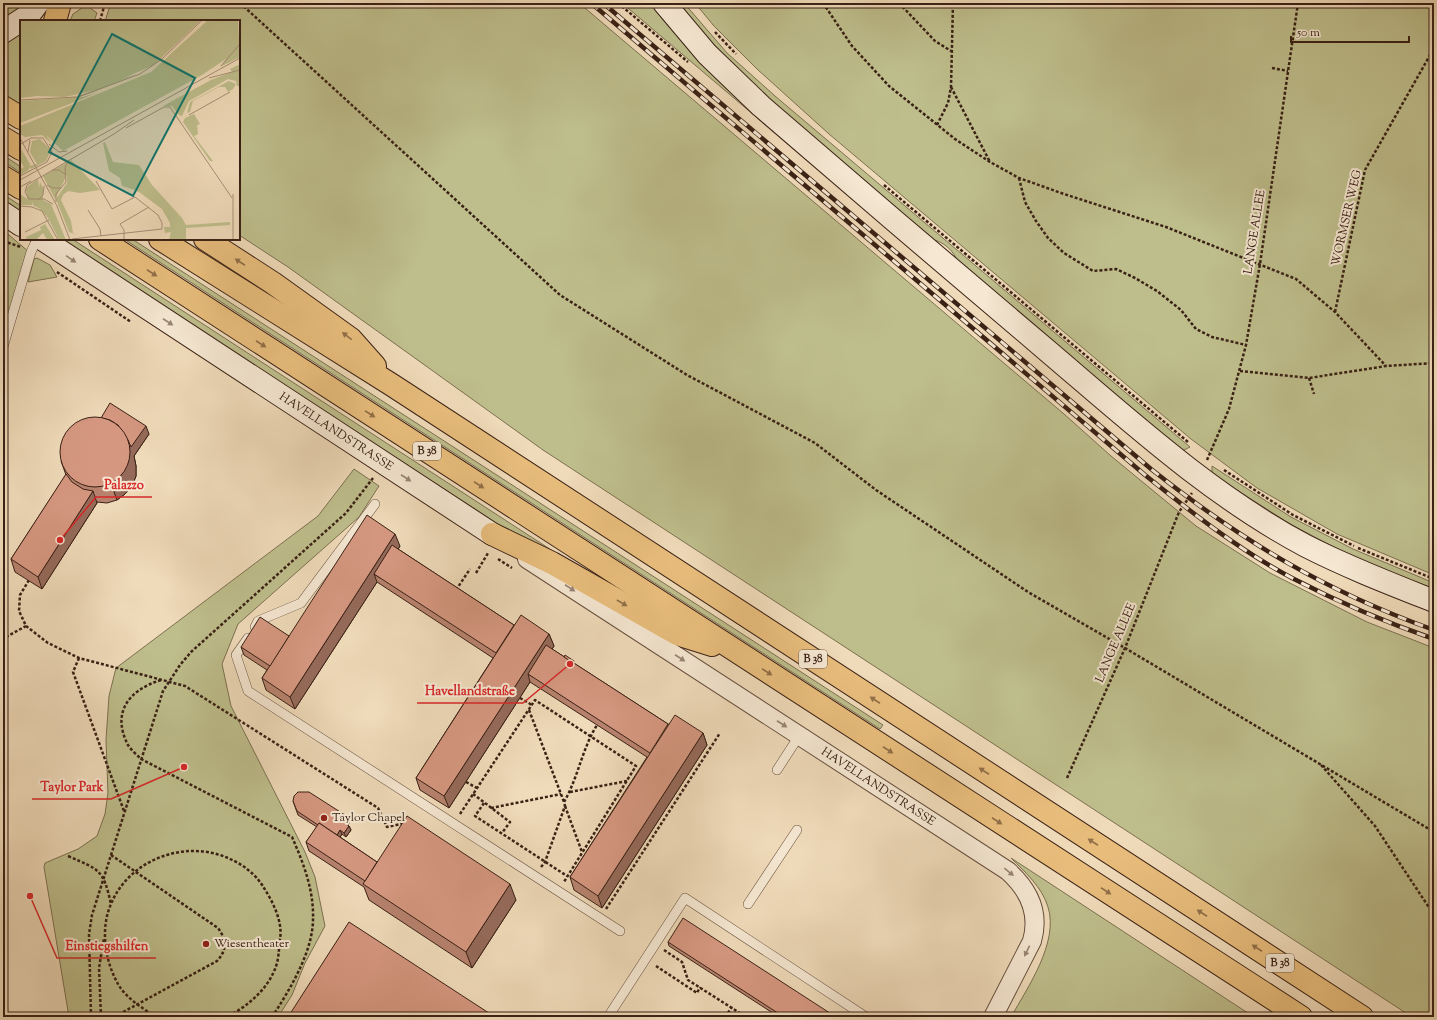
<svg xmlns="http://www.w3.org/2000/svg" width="1437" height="1020" viewBox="0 0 1437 1020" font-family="'Sorts Mill Goudy',serif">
<rect width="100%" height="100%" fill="#efdab9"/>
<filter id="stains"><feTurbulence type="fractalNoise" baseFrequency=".005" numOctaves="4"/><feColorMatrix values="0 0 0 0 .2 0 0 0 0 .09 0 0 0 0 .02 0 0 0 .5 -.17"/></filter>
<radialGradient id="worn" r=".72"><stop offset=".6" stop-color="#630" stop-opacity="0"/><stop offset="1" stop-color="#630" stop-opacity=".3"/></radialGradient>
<g fill="#bebe8c" stroke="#7c7050">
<path d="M3,3H31L3,26Z"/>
<path d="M111,3H579L1064,414L1111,456L1196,526L1270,573L1367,622L1434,648V1017H1412L543,450L288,267L239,235V21H105Z"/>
<path d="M622,3H652L691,50L815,167Z"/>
<path d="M676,3H684L727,53L775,96L1190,447L1182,451L959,264C954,251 944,241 930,239L770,102L723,58Z"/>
<path d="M695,3H1434V575L1337,534L1257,488L1191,439L829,134L757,69L714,26Z"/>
<path d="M86,5L97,13L94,21H70L73,14Z"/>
<path d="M21,30V112L3,100V41Z"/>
<path d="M3,155L21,167V173L3,161Z"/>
<path d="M3,194L21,206V215L3,203Z"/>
<path d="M3,230L29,252L3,335Z"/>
<path d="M59,239H72L559,555L521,539Z"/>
<path d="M124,239H132L883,725L880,729Z"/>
<path d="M37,258L50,265L57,277L28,282L34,259Z"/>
<path d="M1212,466L1291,517L1353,549L1434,583V591L1351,556L1290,524L1212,474Z"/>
<path d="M354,469L379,486L359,517L238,624L222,664L231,706L305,852L315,877L325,926L305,963L292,995L278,1017H69L44,867L45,863L78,849L97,836L105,814L108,793L106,740L109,696L116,668L318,516Z"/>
<path d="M1011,858L1254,1017H1011C1028,987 1059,942 1048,907C1042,887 1025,872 1011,858Z"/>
</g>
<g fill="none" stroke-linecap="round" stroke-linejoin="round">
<defs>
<g id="lane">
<path d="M3,347L31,252L37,239"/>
<path d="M255,627L258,621L301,603L375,504"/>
<path d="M248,638L236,655L248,691L620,931"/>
<path d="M777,770L799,736"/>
<path d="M748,904L797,830"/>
<path d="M608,1017L685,898L866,1017"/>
</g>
<path id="street" d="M527,559L1008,871C1029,890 1040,913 1032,941L993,1017"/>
<g id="secondary">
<path d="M664,3L707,54L761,106C857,189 953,271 1050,353C1131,422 1212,496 1306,546C1347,567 1391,584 1434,601"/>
<path d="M3,32L29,15L38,3"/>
<path d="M3,213L21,225"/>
<path d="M42,239L492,534"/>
</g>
<g id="highway">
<path d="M55,21L60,3"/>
<path d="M3,107L21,118"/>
<path d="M3,138L21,149"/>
<path d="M3,177L21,188"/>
<path d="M100,239L1301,1017"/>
<path d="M160,239L392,385L1362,1017"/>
<path d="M205,239L273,283L351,339L375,366"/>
<path d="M492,534L552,563L677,634L712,645"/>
</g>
</defs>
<use href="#lane" stroke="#674f3e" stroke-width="10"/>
<use href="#street" stroke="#674f3e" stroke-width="20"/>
<use href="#secondary" stroke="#3a2115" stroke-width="24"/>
<use href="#highway" stroke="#3a2115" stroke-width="24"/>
<g stroke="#3a2115" stroke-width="2.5" stroke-dasharray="3 2" stroke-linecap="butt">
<path d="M240,3L560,295L687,375L815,443L876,490L1028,592L1125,648L1434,832"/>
<path d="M618,3L688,62"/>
<path d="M823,3L852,46L889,86L955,139L990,162L1019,178L1064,194L1166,227L1296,279L1335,312L1386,366"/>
<path d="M899,3L935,41L951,51"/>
<path d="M100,21L105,3"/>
<path d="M715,32L736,54"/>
<path d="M1272,68L1288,71"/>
<path d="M951,87L990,162"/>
<path d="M937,125L948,103L951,87L953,3"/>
<path d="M1019,178L1025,202L1036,221L1048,238L1064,253L1093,271L1116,269L1135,278L1157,291L1181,310L1196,329L1212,337L1246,345"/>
<path d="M884,185L1188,442"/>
<path d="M3,241L21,247"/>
<path d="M57,272L131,322"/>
<path d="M1335,312L1365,170L1434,48"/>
<path d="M1240,371L1309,378L1386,366L1434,363"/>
<path d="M1309,378L1314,394"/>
<path d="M1207,460L1229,409L1246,345L1260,264L1298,3"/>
<path d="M1224,470L1293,515L1354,546"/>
<path d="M1358,548L1434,579"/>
<path d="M498,559L512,568"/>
<path d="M476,573L488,553"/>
<path d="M29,580L20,595L19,611L26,626L48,643L79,658L185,686L378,808L387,827L401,824L404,826"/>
<path d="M456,590L470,569"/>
<path d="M6,637L26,626"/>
<path d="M79,658L73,672L124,811"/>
<path d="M161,680C129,690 111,712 128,745C131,750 137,755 141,759L292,837C303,862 314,890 313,919C313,952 289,991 272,1017"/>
<path d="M520,698L532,705"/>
<path d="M529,710L564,802"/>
<path d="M1321,765L1375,826L1434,915"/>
<path d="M1067,778L1125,648L1179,512L1192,493"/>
<path d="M466,782L477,788"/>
<path d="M570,792L627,781"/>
<path d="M473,794L510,822L502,833"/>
<path d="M484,803L475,816L567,876"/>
<path d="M565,806L582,852"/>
<path d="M491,808L561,794"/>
<path d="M460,814L535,700L636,766L564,882"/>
<path d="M111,855L218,928C227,940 227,950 217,961L114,1017"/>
<path d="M68,856C100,870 103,869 111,904"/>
<path d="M541,867L545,862L565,806L564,802C578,778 582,749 597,725"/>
<path d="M606,909L720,733"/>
<path d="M664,950L682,962L688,980L746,1017"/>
<path d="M656,966L697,993L700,987"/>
<path d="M91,1017L89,934L92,915L163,691L180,665L191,652L346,513L373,478"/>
<path d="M101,1017L99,968L104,938"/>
<path d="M156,1017C142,1008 126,998 118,984C105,961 100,929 111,904C129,860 184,839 228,858C242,864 256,874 264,888C273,902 283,922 280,939C279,947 279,955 277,963C270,988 248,1006 227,1017"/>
<path d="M725,1017L732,1007"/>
</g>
<use href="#lane" stroke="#f5e7d2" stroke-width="9"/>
<use href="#street" stroke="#f5e7d2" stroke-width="18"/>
<use href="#secondary" stroke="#f5e7d2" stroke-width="22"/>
<use href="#highway" stroke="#e8bd7c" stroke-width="22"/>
<defs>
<g id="rail">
<path d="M591,3L1145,475C1191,512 1239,550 1292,578C1338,602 1385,622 1434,639"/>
<path d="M603,3L1151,469C1242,541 1325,591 1434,630"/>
</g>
</defs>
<use href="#rail" stroke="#3a2115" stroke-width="4.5"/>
<use href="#rail" stroke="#f5e7d2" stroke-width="3" stroke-dasharray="9" stroke-linecap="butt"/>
</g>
<g fill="#b7826e" stroke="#3a2115">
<path d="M149,434L134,456L136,466V476L132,486L125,494L117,500L107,503L97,502V503L42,589L15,572L11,559L66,475L61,461Z"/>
<path d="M400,546L398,549L514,625L549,634L554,646L552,649L668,724L703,733L707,745L602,908L574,890L570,877L647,757L530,682L449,808L420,790L416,778L493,658L377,582L295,709L266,690L262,678L267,670L244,655L241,647L289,636Z"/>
<path d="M293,801L348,817L350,821L348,825L349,826L351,830L346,837L342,834L340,837L377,862L516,900L472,968L369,900L364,887L309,851L306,842L317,827L298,815Z"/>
<path d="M668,942L836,1017H779L669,946Z"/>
</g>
<g fill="#956a5a" stroke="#3a2115">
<path d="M146,426L149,434L134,456L136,466V476L132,486L125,494L117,500L111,484L128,440Z"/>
<path d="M93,491L97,503L42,589L38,577Z"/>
<path d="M395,534L400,546L380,578L374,574L377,582L295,709L290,697Z"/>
<path d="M549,634L554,646L533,677L528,674L530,682L449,808L444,796Z"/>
<path d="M703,733L707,745L602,908L598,896Z"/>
<path d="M348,817L350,821L347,827L345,823Z"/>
<path d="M349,826L351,830L346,837L344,833Z"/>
<path d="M340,830L342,834L338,841L336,837Z"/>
<path d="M510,884L516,900L472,968L466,952Z"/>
</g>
<g fill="#d59780" stroke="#3a2115">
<path d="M110,403L146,426L131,447L128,440L118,425L110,420L101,418Z"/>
<circle cx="95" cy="452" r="35"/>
<path d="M66,474L72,482L83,489L93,491L38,577L11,559Z"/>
<path d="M367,515L395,534L290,697L262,678Z"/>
<path d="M392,545L514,625L496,653L374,574Z"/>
<path d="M521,615L549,634L444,796L416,778Z"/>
<path d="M260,617L289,636L270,666L241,647Z"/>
<path d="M546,645L668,724L650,753L528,674Z"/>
<path d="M565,655L574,661L573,663L564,657Z"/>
<path d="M675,715L703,733L598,896L570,877Z"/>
<path d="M298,792H309L348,817L345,823L349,826L344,833L340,830L337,835L319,823L318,825L297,811L293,801L294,796Z"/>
<path d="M407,816L510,884L466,952L363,884Z"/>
<path d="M319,823L377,862L365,881L306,842Z"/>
<path d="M683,918L836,1017H784L668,942Z"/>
<path d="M349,922L495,1017H288Z"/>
</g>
<defs><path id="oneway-solid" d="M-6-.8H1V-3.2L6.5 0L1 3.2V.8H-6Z"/></defs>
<g fill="#988474">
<use href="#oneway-solid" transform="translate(71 259) rotate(34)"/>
<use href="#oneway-solid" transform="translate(168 322) rotate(33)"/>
<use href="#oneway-solid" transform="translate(406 478) rotate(33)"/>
<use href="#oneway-solid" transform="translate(570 588) rotate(33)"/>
<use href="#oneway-solid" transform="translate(680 658) rotate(33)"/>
<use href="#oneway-solid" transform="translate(782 724) rotate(33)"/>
<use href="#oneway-solid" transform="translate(1009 872) rotate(39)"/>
<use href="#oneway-solid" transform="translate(1027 951) rotate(116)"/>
</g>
<g fill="#916f48">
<use href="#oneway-solid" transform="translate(240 262) rotate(-147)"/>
<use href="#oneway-solid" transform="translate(152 273) rotate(33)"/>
<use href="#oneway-solid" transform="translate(347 336) rotate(-143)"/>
<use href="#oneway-solid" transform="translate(261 344) rotate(33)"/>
<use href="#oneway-solid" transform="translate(370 414) rotate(33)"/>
<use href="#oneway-solid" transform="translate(479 485) rotate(33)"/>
<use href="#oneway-solid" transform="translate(622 603) rotate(30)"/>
<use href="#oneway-solid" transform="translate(767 672) rotate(33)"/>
<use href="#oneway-solid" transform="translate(875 700) rotate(-147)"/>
<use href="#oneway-solid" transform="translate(888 750) rotate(33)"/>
<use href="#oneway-solid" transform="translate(984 771) rotate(-147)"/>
<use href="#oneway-solid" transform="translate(997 821) rotate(33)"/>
<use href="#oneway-solid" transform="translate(1093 842) rotate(-147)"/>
<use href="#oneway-solid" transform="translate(1106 891) rotate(33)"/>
<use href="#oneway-solid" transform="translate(1202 913) rotate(-147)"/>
<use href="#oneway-solid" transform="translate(1257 948) rotate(-147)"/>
</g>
<g fill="#8f2418" stroke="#f5e7d2" stroke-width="1.5">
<circle cx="324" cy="818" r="4"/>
<circle cx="206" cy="944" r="4"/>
</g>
<g text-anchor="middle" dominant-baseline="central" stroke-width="4" stroke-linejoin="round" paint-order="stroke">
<g fill="#f5e7d2" stroke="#725c4e" stroke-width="1">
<rect x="413" y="442" width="28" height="18" rx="3"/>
<rect x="799" y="650" width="28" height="18" rx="3"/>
<rect x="1266" y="954" width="28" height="18" rx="3"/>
</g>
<g font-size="11" font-weight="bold" fill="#3a2115">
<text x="427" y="451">B 38</text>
<text x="813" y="659">B 38</text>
<text x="1280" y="963">B 38</text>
</g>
<g font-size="12" fill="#3a2115" stroke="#f5e7d2">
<text transform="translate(1347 218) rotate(-77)">WORMSER WEG</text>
<text transform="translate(1255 232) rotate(-81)">LANGE ALLEE</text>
<text transform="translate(336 432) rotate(33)">HAVELLANDSTRASSE</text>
<text transform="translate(1116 643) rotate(-67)">LANGE ALLEE</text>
<text transform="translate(878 787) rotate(33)">HAVELLANDSTRASSE</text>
</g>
<g font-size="12" fill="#3a2115" stroke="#f5e7d2" text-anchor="start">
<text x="332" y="818">Taylor Chapel</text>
<text x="214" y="944">Wiesentheater</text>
</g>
</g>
<g transform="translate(20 20)">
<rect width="220" height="220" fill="#efdab9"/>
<path d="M0,0H181L134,45L104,58L117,54L71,73L61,76L48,77L61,75L76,70L45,77L17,76L0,78ZM188,0H218L220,37L200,47L206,39L182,55L43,131L26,115L32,124L22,115L5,117L0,114V106L131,52ZM220,44V66H217L216,61L208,59L169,81L162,96L159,95L152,86H143L191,60L212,52L210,49ZM209,61L216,64L213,69L208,72L205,67H199L173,81L170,92L167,93L170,82ZM78,72L52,83L0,103V81L63,77ZM174,94L180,104L177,105L178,114L174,116L193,141H190L163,102L165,98ZM20,119L31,130L26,141L11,149L9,146L17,144L10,132L12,121ZM85,122L93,142L119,145L132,165L162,198L166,205L210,202V205L166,208V220H149L151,212L145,213L144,207H150V203L142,189L119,172L116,171L113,175L115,170L102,166L100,158L89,151L83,123ZM0,127L10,144L9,150L0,155V149L4,147L0,141ZM51,140L80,170L60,173L48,171L43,175L41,180L51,201L53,213L57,215L49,212L36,179L47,163V155L35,179L23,156ZM18,159L19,168L20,162L23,168V180L31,184L46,220H39L28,198L20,189L13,185V181L12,185H0V174L7,179L6,168ZM25,204L35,220H27L23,213L16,220H7L6,217L21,210L20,207Z" fill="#bebe8c"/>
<path fill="none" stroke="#a79077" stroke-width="1" d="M201,46L220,24M189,58L220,50M0,80L58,77L120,54L142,39L182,0M169,95L210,72M106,108L144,87H150L212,178M94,114L114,100M0,118L37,186L50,220M1,124L11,118H23L32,132L27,142M29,124L39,132L47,131M8,132L10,120M32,150H39L45,154M0,156L27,142M0,160L220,38M76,161L92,189L115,177L138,195L142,203V209M27,165L33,168H41M0,167L11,161M213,174V220M18,180L23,175L24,166M36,182V174L46,162L45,147L49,140M33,184L24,179H9L5,172L7,165L94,114M0,186L12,187L22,191L38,220M68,190L80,209L81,216M5,212L29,200M52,219L142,209M104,220V210L100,204L129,187"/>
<path fill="#0f766e" fill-opacity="0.15" stroke="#0f766e" stroke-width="2" d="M92,14L175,58L113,176L29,132Z"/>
<rect width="220" height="220" fill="none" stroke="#3a2115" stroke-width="2"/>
</g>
<path fill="none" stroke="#d62828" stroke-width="1.5" d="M60 540L96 497H152M570 664L523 703H417M184 767L111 799H32M30 896L57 958H156"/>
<g fill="#d62828" stroke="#f5e7d2" stroke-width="1.5">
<circle cx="60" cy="540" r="4"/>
<circle cx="570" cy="664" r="4"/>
<circle cx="184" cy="767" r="4"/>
<circle cx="30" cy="896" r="4"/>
</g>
<g font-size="13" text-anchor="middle" font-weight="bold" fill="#d62828" stroke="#f5e7d2" stroke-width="4" stroke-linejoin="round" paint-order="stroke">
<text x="124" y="489">Palazzo</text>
<text x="470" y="695">Havellandstraße</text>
<text x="72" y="791">Taylor Park</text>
<text x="107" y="950">Einstiegshilfen</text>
</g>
<rect width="1437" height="1020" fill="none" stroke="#efdab9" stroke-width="16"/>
<rect x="4" y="4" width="1429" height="1012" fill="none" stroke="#3a2115" stroke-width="2"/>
<rect x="8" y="8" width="1421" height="1004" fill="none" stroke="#3a2115"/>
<path d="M1291 36v6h118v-6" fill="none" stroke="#3a2115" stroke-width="2"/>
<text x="1297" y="36" font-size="12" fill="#3a2115" stroke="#f5e7d2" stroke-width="3" paint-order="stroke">50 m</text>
<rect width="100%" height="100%" filter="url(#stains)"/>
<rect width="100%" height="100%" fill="url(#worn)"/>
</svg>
